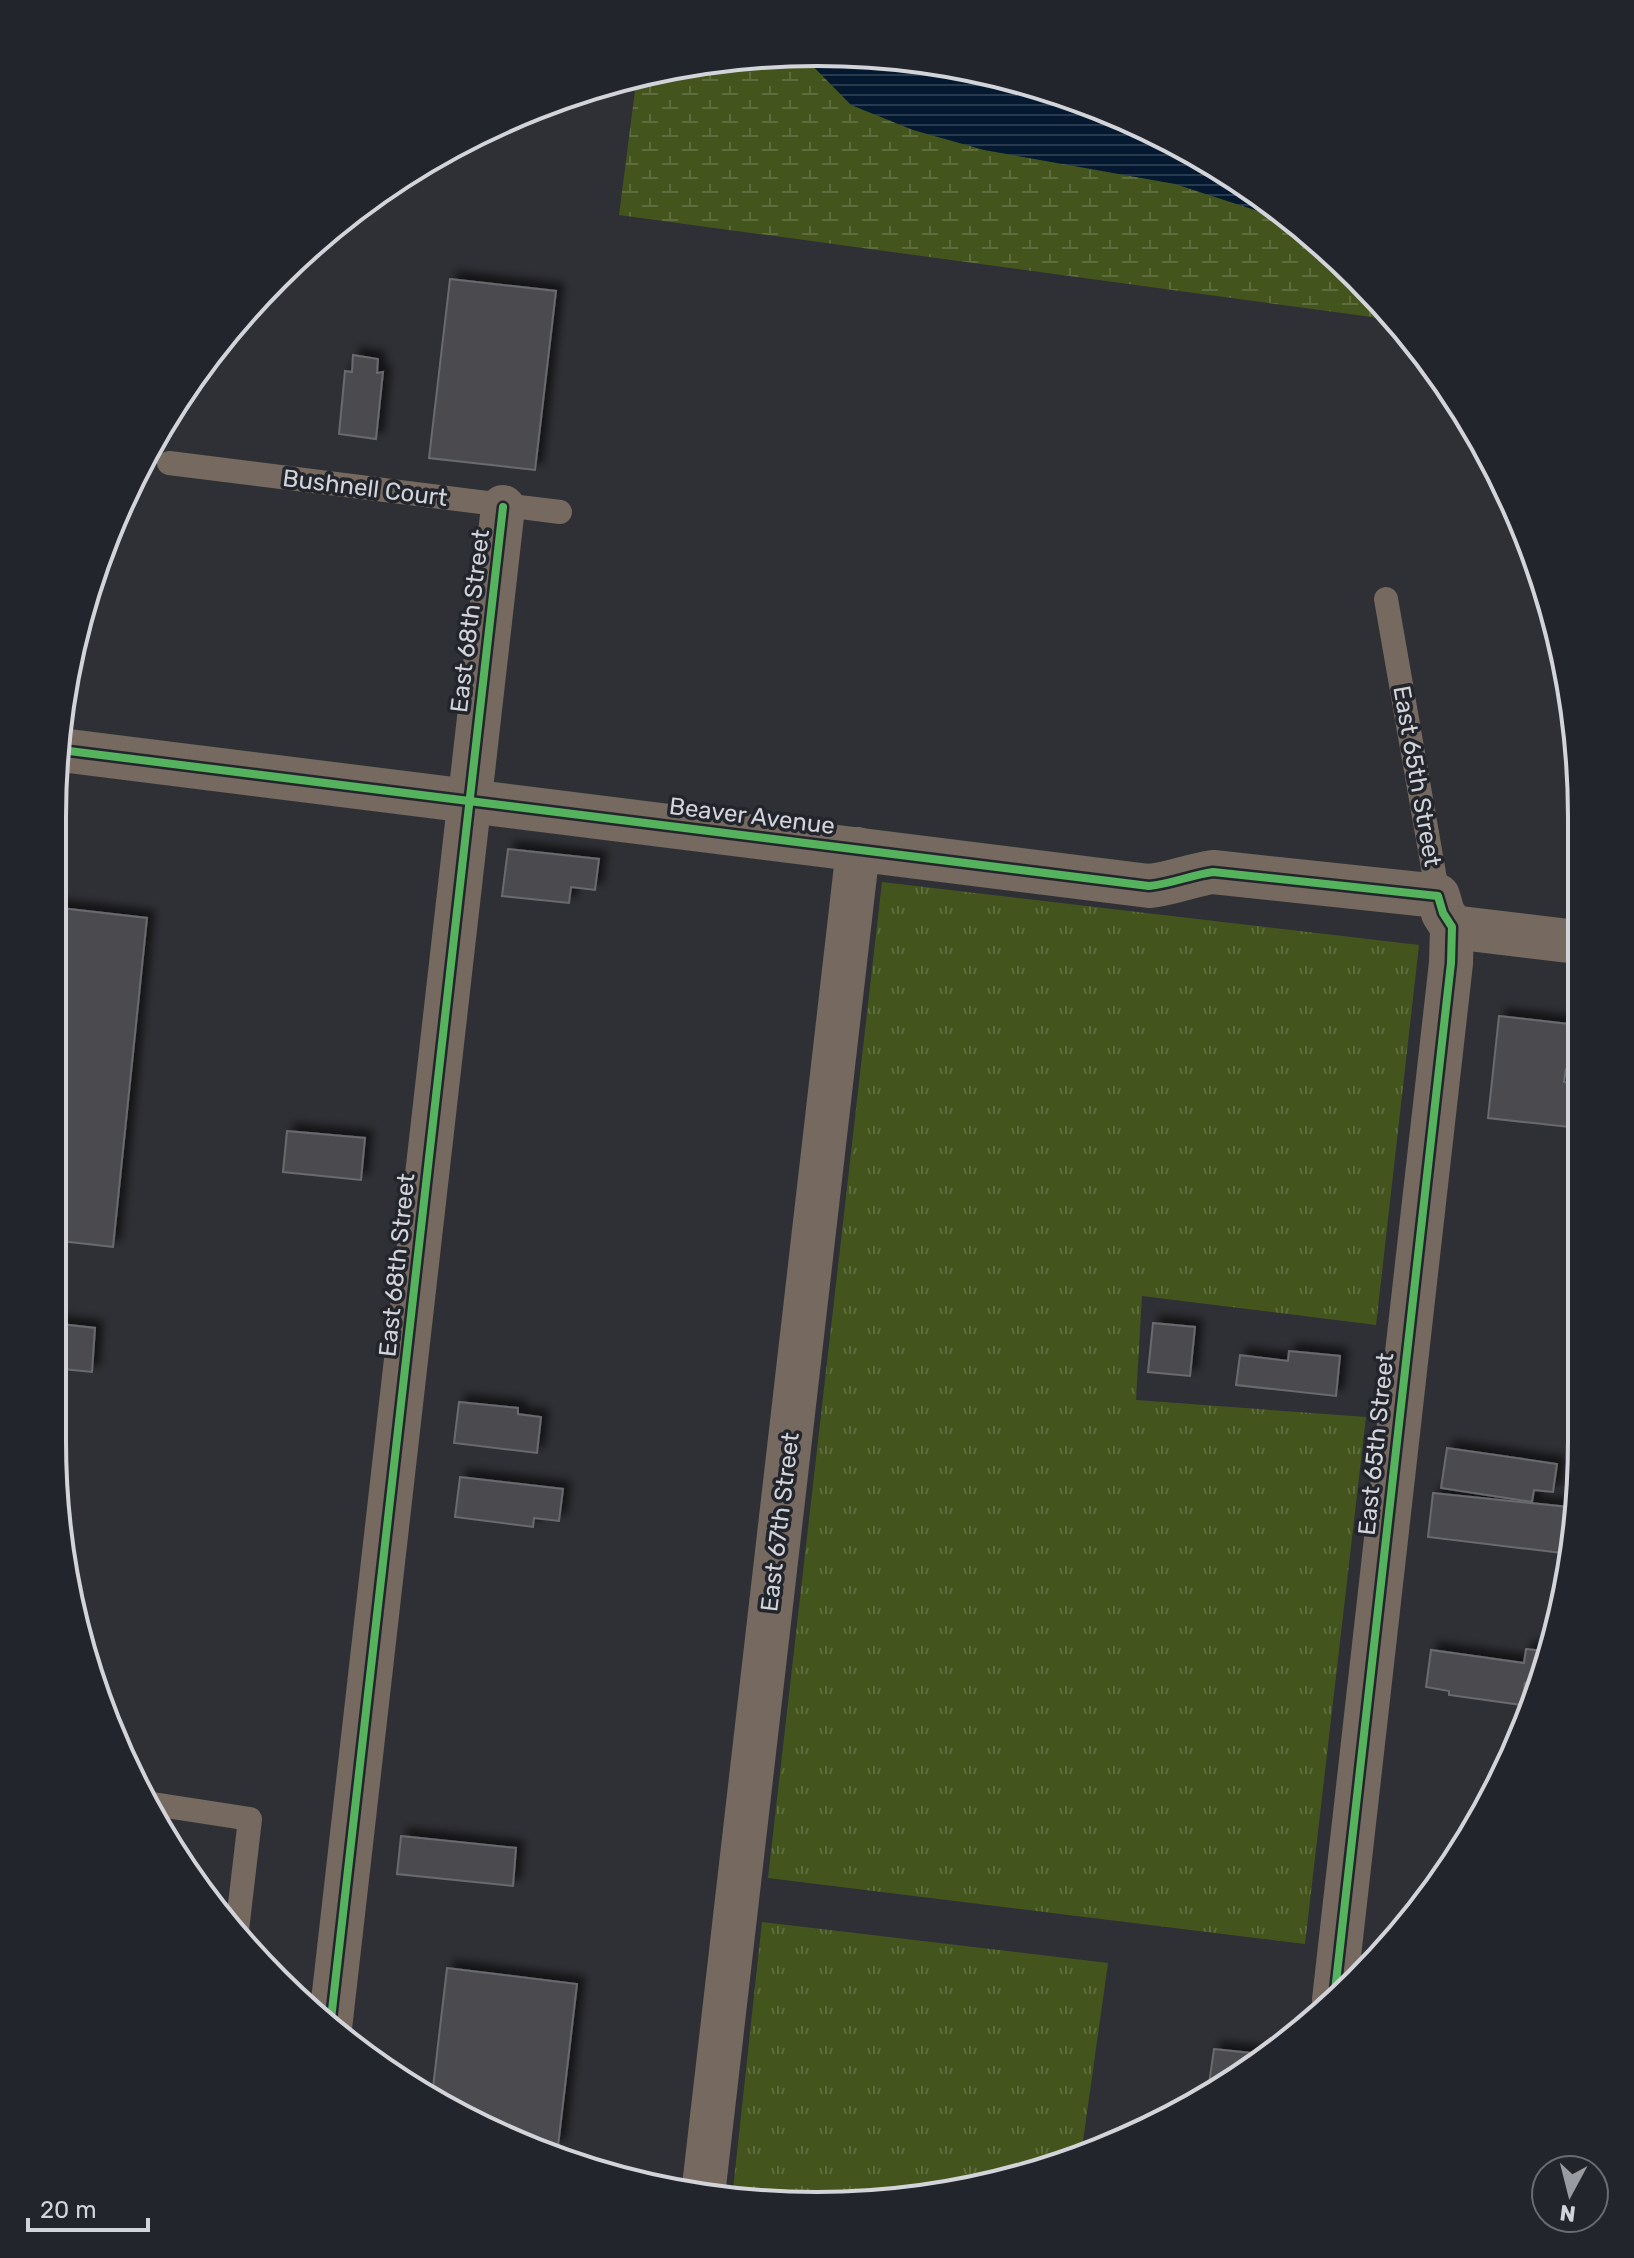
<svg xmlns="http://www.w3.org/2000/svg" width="1634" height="2258" viewBox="0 0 1634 2258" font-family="Rubik,sans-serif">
<defs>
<pattern id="grass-tufts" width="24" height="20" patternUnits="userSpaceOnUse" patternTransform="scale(2)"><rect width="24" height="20" fill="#43551d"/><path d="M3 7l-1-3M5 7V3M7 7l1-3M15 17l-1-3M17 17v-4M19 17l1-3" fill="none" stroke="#5d6d3d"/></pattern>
<pattern id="wetland-marsh" width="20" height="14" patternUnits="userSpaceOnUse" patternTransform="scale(2)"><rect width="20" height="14" fill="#43551d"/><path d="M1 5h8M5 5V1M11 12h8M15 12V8" fill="none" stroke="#5d6d3d"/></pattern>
<pattern id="water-rules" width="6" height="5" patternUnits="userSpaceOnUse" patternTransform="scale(2)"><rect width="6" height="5" fill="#04192f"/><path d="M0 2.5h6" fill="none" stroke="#283a4d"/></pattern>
<filter id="shadow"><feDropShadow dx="7" dy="-7" stdDeviation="4" flood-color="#0009"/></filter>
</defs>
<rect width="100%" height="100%" fill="#2f3035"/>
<g fill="url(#grass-tufts)">
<path d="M882,882L1419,945L1376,1325L1142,1296L1136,1400L1366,1417L1305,1944L768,1878Z"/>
<path d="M762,1922L1108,1963L1081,2155L916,2200L732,2199Z"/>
</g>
<path fill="url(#wetland-marsh)" d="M767,54L916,58L1062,92L1199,154L1321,242L1394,320L619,215L637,75Z"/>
<path fill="url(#water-rules)" d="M802,55L916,58L1062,92L1199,154L1285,216L1270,215L1175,184L984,150L913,130L851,105Z"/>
<g fill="#4b4c50" stroke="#696a6f" stroke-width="2" filter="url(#shadow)">
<path d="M450,279L556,291L535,470L429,458Z"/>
<path d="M353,355L378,359L377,373L383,372L376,439L339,434L345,371L352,372Z"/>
<path d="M508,849L599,859L595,890L571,887L569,903L502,896Z"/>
<path d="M52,907L147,918L113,1247L52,1240Z"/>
<path d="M1499,1016L1577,1025L1578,1070L1566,1069L1564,1082L1578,1084V1128L1488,1118Z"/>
<path d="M287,1131L365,1138L361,1180L283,1172Z"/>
<path d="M52,1323L95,1328L92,1372L52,1368Z"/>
<path d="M1153,1323L1195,1327L1190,1376L1148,1372Z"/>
<path d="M1289,1351L1340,1356L1336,1396L1236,1385L1240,1355L1288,1361Z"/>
<path d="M459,1402L518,1408V1414L541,1417L537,1453L454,1443Z"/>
<path d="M1447,1448L1557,1464L1553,1492L1534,1490L1532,1502L1441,1488Z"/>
<path d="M460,1477L563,1489L559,1521L534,1518L533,1527L455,1517Z"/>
<path d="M1433,1493L1578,1508L1570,1554L1428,1537Z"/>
<path d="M1526,1649L1543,1651L1539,1685L1525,1683L1522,1705L1449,1695V1691L1426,1687L1431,1650L1524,1663Z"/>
<path d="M401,1836L516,1848L513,1886L397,1874Z"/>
<path d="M447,1968L577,1984L558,2146L528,2142L479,2127L432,2096Z"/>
<path d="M1214,2049L1270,2055L1208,2091Z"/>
</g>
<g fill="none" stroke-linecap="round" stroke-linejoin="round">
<g stroke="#766a60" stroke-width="24">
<path d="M169,463L560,512"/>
<path d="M1386,599L1438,896"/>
<path d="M153,1804L250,1819L237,1930"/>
</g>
<g stroke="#766a60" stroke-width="44">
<path d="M61,750L1149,886C1171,884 1191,875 1213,872L1438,896L1443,913L1452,927L1451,963L1334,2000"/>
<path d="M1452,927L1577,942"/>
<path d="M330,2028L503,507"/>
<path d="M703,2195L858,849"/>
</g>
<defs>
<g id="cycleway">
<path d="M61,750L1149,886C1171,884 1191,875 1213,872L1438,896L1443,913L1452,927L1451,963L1334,2000"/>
<path d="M330,2028L503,507"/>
</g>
</defs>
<use href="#cycleway" stroke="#23252d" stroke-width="13"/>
<use href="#cycleway" stroke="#56b35d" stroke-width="8"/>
</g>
<g text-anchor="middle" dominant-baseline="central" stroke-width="7" stroke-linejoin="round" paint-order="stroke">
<g font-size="24" fill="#d3d4da" stroke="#23252d">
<text transform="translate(365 488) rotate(7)">Bushnell Court</text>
<text transform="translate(470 621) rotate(-83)">East 68th Street</text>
<text transform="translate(1417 776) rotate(80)">East 65th Street</text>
<text transform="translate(752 816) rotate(7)">Beaver Avenue</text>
<text transform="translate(397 1265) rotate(-84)">East 68th Street</text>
<text transform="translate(1376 1444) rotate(-84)">East 65th Street</text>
<text transform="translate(780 1522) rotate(-83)">East 67th Street</text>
</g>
</g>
<path d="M0 0H1634V2258H0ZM817 66H817A751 751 0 0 1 1568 817V1441A751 751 0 0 1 817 2192H817A751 751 0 0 1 66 1441V817A751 751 0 0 1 817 66Z" fill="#23252d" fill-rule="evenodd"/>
<path fill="none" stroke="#d3d4da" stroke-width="4" d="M817 66H817A751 751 0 0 1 1568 817V1441A751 751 0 0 1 817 2192H817A751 751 0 0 1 66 1441V817A751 751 0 0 1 817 66Z"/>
<g transform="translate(1570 2194) rotate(187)"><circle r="38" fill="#23252d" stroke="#696b72" stroke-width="2"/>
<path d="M0-6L14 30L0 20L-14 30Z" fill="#9a9ba0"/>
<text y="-12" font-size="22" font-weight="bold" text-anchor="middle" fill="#d3d4da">N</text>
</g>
<path d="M28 2218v12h120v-12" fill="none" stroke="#d3d4da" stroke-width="4"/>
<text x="40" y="2218" font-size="24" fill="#d3d4da" stroke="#23252d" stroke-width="6" paint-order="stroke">20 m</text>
</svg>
